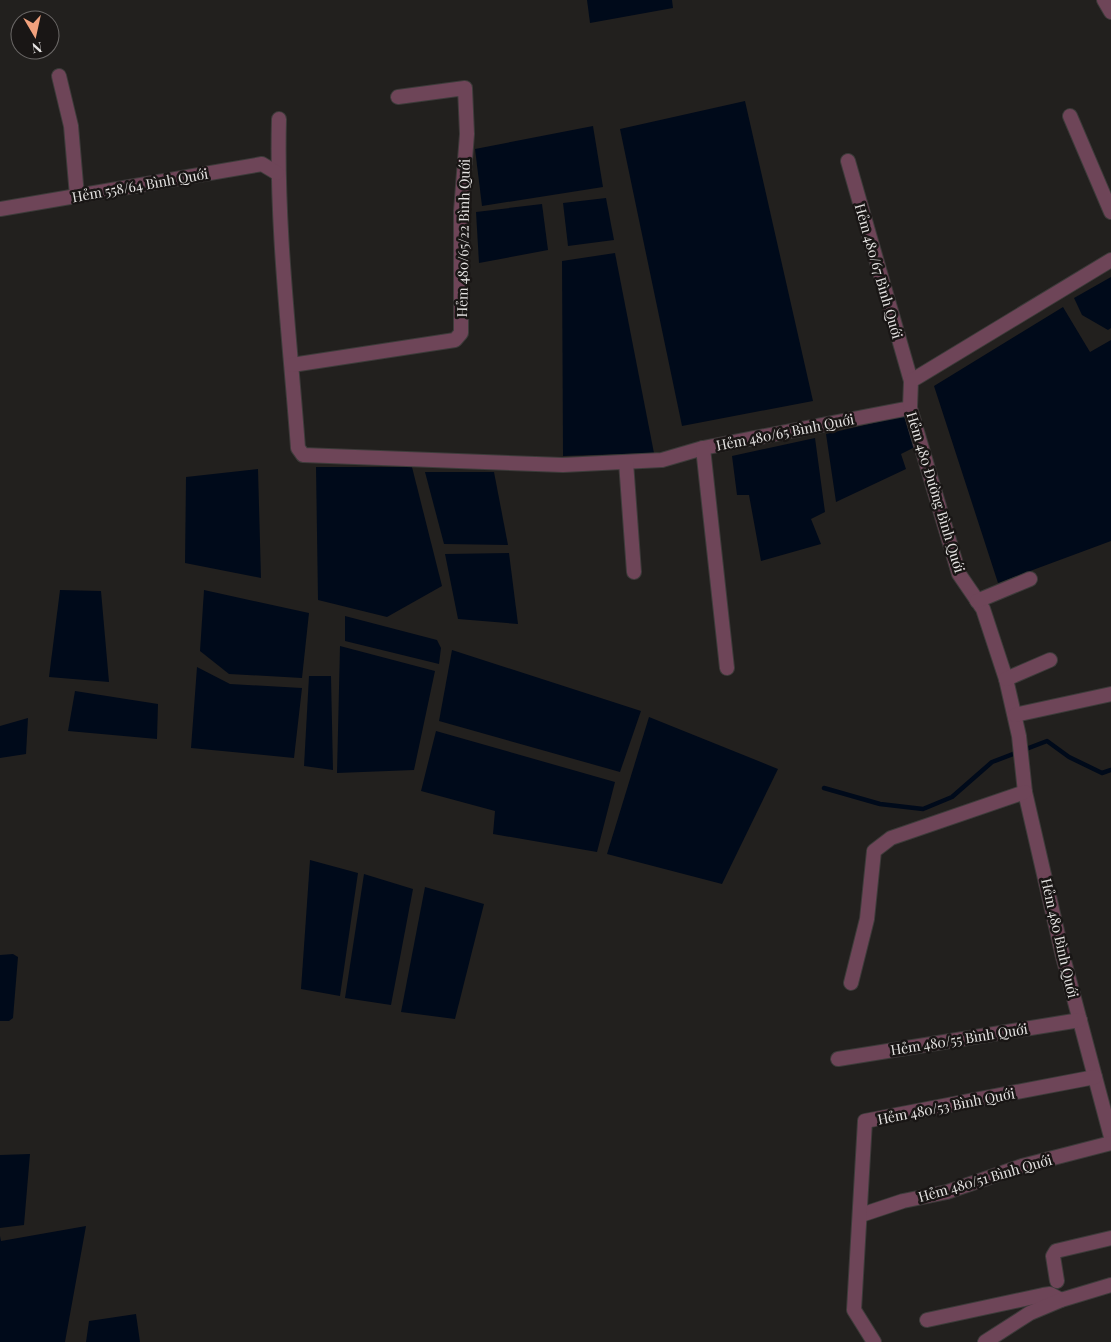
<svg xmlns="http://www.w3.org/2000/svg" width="1111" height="1342" viewBox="0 0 1111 1342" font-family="'Playfair Display',serif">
<rect width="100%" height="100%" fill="#22201e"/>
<g fill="#000a1a">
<path d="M587,0H672L673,8L590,23Z"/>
<path d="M745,101L813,401L682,426L620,129Z"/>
<path d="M593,126L603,187L482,206L475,149Z"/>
<path d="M606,198L614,240L568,246L563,203Z"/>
<path d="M542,204L548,250L479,263L476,212Z"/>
<path d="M615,253L654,453L563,456L562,261Z"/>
<path d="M1111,277V328L1108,330L1082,315L1074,298Z"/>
<path d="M1063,307L1090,352L1111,340V541L998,583L934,386Z"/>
<path d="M908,415L915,447L901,454L906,469L836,502L826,434Z"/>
<path d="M815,438L825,512L811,519L821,544L761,561L749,495H737L732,456Z"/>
<path d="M316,467H412L442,586L387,617L318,600Z"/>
<path d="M258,469L261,578L185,563L186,477Z"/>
<path d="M425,472H494L508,545L444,544Z"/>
<path d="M509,553L518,624L458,619L445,554Z"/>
<path d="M60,590L101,591L109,682L49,677Z"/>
<path d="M204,590L309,613L302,678L229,674L200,651Z"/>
<path d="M345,616L437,640L441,648L439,664L345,641Z"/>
<path d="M340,646L435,671L414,770L337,773Z"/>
<path d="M452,650L641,711L620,772L439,721Z"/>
<path d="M197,667L230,684L302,688L294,758L191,748Z"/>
<path d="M309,676H331L333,770L304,766Z"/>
<path d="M75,691L158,704L157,739L68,731Z"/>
<path d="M649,717L778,769L722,884L607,854Z"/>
<path d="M28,718L26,754L0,758V726Z"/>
<path d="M436,731L615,782L597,852L493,834L495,811L421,791Z"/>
<path d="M310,860L358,873L340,996L301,989Z"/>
<path d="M364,874L413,889L391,1005L345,998Z"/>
<path d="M425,887L484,904L455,1019L401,1012Z"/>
<path d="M13,954L18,957L13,1018L9,1021H0V955Z"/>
<path d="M30,1154L24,1225L0,1228V1155Z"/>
<path d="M86,1226L65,1342H0V1236L1,1241Z"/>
<path d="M136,1314L140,1342H86L89,1321Z"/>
</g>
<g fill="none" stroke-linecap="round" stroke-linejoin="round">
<path stroke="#000a1a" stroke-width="4.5" d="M824,788L880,804L923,809L952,797L992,762L1047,741L1069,757L1102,773L1111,770"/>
<defs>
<g id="minor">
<path d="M1104,0L1111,12"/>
<path d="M59,76L71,126L77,196"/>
<path d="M1070,116L1111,212"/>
<path d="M279,119C276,228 290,339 298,448L303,455L563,465L662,460L703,448L910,408"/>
<path d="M848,161L911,381"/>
<path d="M0,209L262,164L277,173"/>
<path d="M1111,260L911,381L910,408L959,574L983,609L1006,679L1019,736L1025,792L1063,957L1111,1137"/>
<path d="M292,365L455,340L461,333V211L467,134L465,88L398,97"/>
<path d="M703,448L727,668"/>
<path d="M626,462L634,572"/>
<path d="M977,601L1030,579"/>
<path d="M1006,679L1050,660"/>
<path d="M1015,715L1111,694"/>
<path d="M851,983L867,919L874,851L891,838L1025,792"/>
<path d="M838,1059L1080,1020"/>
<path d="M861,1215L903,1201L947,1192L1022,1166L1111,1143"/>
<path d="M1057,1281L1053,1256L1056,1251L1111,1238"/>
<path d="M927,1320L1043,1295L1050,1294L1061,1300"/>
<path d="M874,1342L854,1310L865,1121L1095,1077"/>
<path d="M985,1342L1030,1313L1061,1300L1111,1285"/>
</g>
</defs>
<use href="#minor" stroke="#3d3b3a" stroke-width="16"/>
<use href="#minor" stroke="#6e4558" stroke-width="14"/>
</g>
<g text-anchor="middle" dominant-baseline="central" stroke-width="5" stroke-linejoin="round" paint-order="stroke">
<g font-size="14" fill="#e6e4e3" stroke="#191615">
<text transform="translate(140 185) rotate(-10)">Hẻm 558/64 Bình Quới</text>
<text transform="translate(463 238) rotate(-89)">Hẻm 480/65/22 Bình Quới</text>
<text transform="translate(879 271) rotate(74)">Hẻm 480/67 Bình Quới</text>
<text transform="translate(785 432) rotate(-11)">Hẻm 480/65 Bình Quới</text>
<text transform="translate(936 492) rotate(73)">Hẻm 480 Đường Bình Quới</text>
<text transform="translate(1060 938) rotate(77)">Hẻm 480 Bình Quới</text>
<text transform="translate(959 1039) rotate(-9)">Hẻm 480/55 Bình Quới</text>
<text transform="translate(946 1106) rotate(-11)">Hẻm 480/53 Bình Quới</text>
<text transform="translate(985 1178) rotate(-16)">Hẻm 480/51 Bình Quới</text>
</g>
</g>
<g transform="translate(35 35) rotate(171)"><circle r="24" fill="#191615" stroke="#6b6867"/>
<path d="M0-4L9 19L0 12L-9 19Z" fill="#f1a17d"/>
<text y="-8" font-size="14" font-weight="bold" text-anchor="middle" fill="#e6e4e3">N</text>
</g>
</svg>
